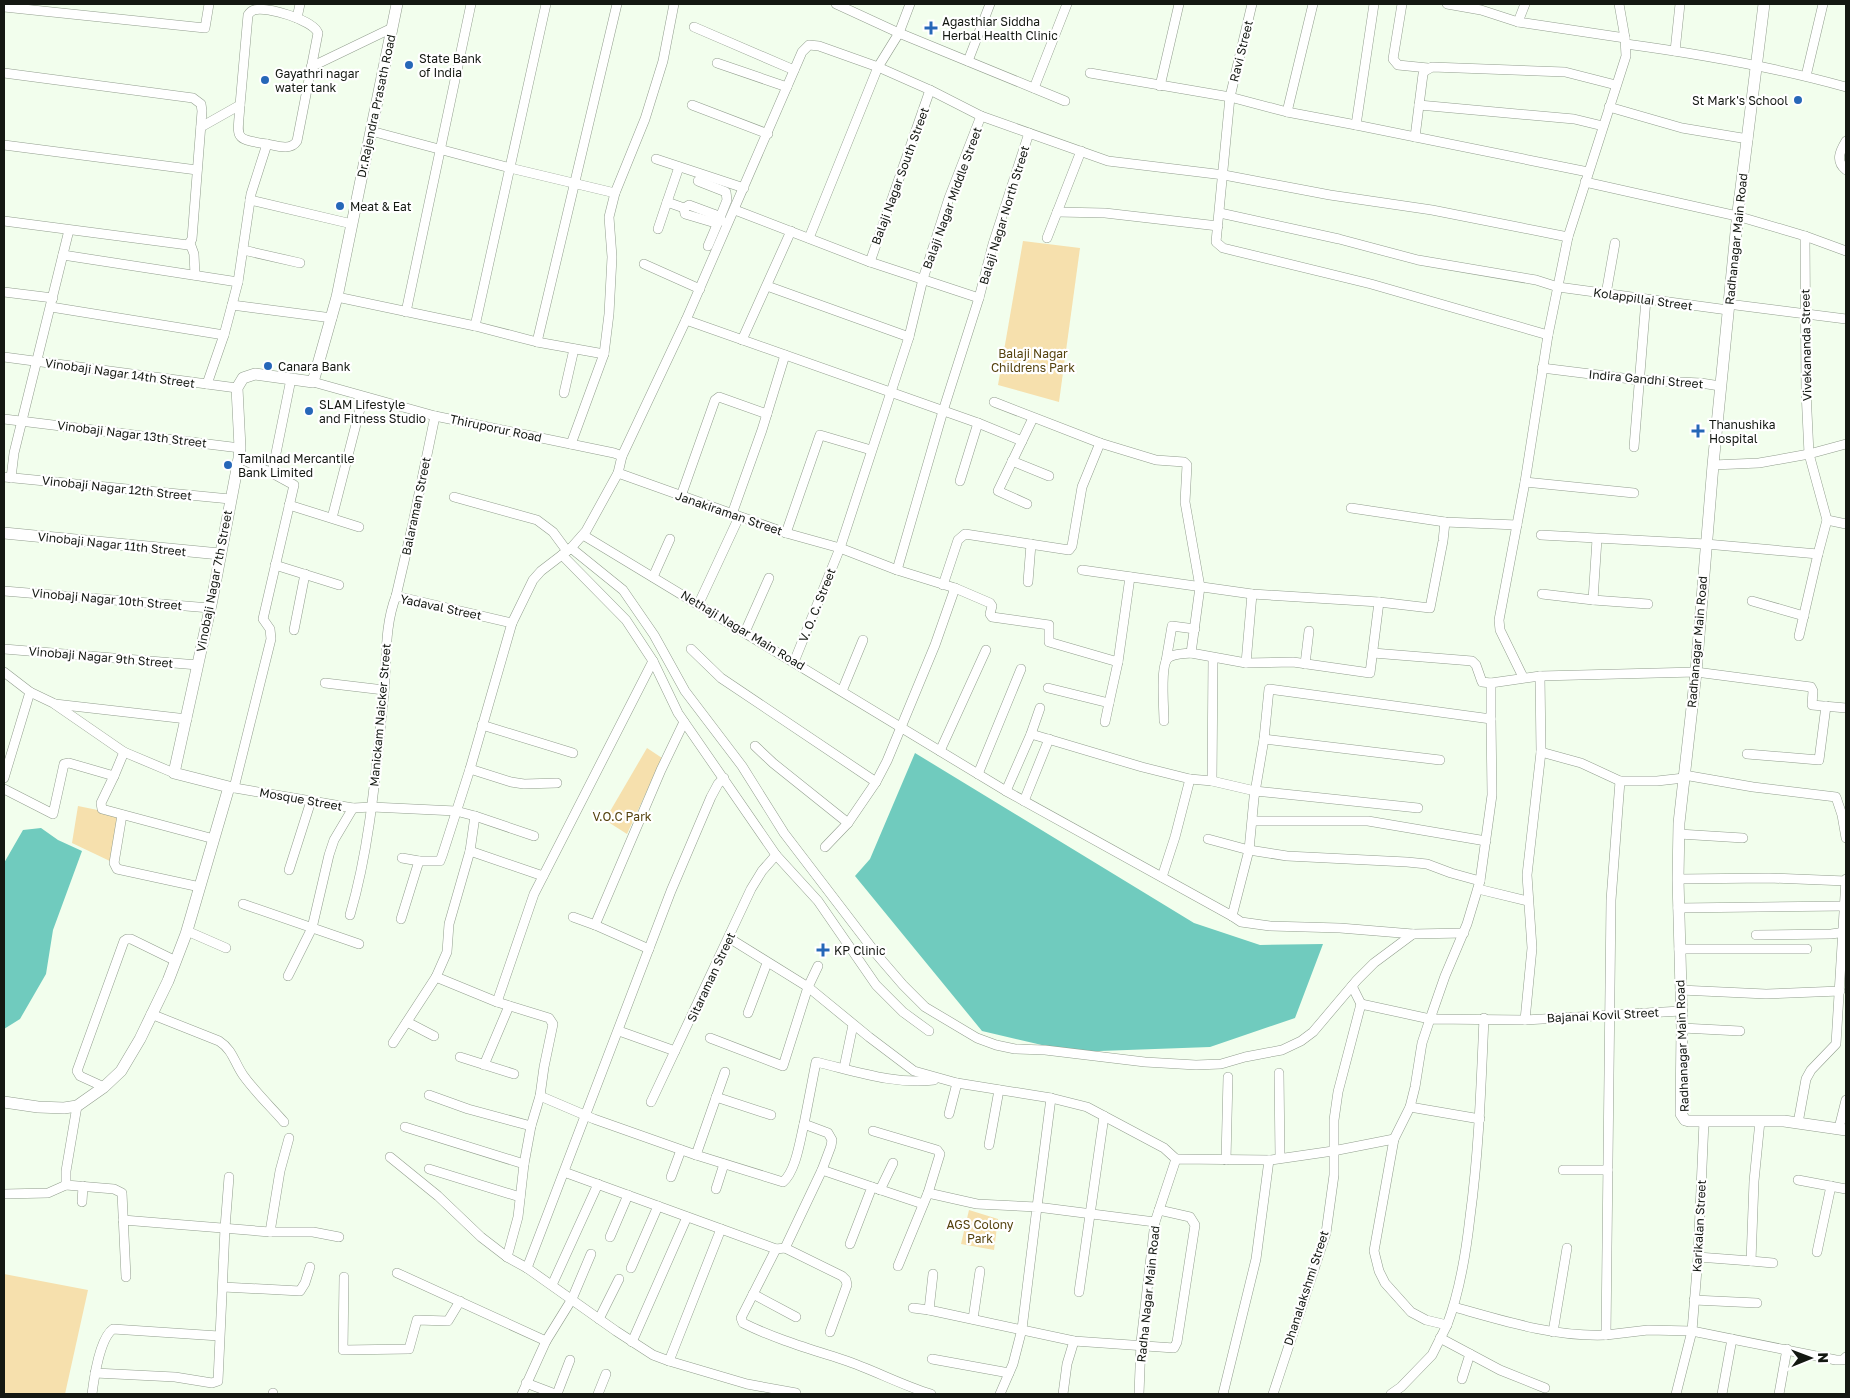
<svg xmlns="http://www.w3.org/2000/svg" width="1850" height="1398" viewBox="0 0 1850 1398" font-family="'Golos Text',sans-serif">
<rect width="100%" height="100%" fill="#f2feed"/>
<g fill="#f6e0ad">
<path d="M1023,241L1080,248L1059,402L998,385Z"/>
<path d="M647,748L662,758L627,834L605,820Z"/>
<path d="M78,806L122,815L114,863L72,843Z"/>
<path d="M969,1210L998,1219L994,1250L961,1244Z"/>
<path d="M4,1274L88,1290L65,1394H4Z"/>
</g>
<g fill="#70cbbe">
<path d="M915,753L1194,923L1260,945L1323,944L1295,1018L1210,1047L1072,1052L982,1031L855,876L870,859Z"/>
<path d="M41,828L58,840L82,851L53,930L46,974L20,1019L4,1029V863L23,830Z"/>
</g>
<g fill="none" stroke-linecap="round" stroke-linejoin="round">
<defs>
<g id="minor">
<path d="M836,4L899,33L1065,101"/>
<path d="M1252,4L1230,97L1216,242L1223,248L1371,284L1548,335"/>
<path d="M1402,4L1393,59L1398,65L1428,68"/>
<path d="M1447,4L1481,10L1518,22L1625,38"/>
<path d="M4,7L205,28L209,4"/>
<path d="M297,18L300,4"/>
<path d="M1518,22L1525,4"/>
<path d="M694,27L794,70"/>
<path d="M1626,44C1700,54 1774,67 1846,87"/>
<path d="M1675,51L1680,4"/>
<path d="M968,61L990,4"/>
<path d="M717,63L787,87"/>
<path d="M311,67L392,28"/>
<path d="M4,73L193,98L201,104L202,111L192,239L188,245L4,221"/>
<path d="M1090,73L1230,97L1287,112L1356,125L1588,172"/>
<path d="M1806,76L1823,4"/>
<path d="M1160,86L1179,4"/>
<path d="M1034,88L1067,4"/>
<path d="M692,105L768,134"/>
<path d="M1419,105L1574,119L1603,126"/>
<path d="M1609,107L1682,128L1748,139"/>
<path d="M1287,112L1313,4"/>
<path d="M1356,125L1374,4"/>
<path d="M201,127L240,105L248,15C250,12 251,11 254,10C267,6 313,20 318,33L297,141C291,151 277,146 267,144"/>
<path d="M371,131L510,168L615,193"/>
<path d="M1415,137L1423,74L1425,71L1432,67L1565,72L1616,85"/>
<path d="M1846,141C1840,151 1835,161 1846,170"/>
<path d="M4,145L197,170"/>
<path d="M656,159L744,188"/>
<path d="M679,167L667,202L684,208L689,205L716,215L717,220H719L708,246"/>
<path d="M698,181L726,192L727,200L719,220L722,221"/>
<path d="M1585,182L1737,216L1805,236L1846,251"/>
<path d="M250,200L352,224"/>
<path d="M684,208L685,214L712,222L717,220"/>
<path d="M735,210L870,262L979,298"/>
<path d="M1057,212L1105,213L1218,226"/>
<path d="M1220,213L1339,239L1418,260L1536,280L1558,287L1728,310"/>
<path d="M658,229L667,202"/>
<path d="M809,238L878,67L899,33L910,4"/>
<path d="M1047,238L1081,151"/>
<path d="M190,243L194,254L195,275"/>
<path d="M243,250L300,263"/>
<path d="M63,255L238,282"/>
<path d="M870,262L930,90"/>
<path d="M644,264L700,289"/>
<path d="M767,286L909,337"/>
<path d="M4,292L53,298"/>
<path d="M1606,294L1615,243"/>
<path d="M337,297L475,326L537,342L604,354"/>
<path d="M1728,304L1846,319"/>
<path d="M232,305L332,318"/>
<path d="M51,307L224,335"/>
<path d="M406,312L471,4"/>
<path d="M686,320L978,423L1022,441"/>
<path d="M475,326L546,4"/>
<path d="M742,340L791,231"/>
<path d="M537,342L617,4"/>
<path d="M4,357L237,388"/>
<path d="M1542,368L1639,380L1701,383L1720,386"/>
<path d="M313,382L435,416L614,453L622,456"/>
<path d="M207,384L224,335L232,305L238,282L251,194L267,144C232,139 238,138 240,105"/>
<path d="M564,393L574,349"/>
<path d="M994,402L1100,443L1156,460L1184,462L1187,465L1185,502L1200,587L1191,653L1246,663L1252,594"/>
<path d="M4,419L240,448"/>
<path d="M571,444L604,354L609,314L612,257L609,217L615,193L645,119L663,61L674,4"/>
<path d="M1634,447L1646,299"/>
<path d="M239,458L272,473L291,379"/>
<path d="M1012,461L1049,476"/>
<path d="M1713,465L1759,463L1809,454L1846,444"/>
<path d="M618,473L786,533L840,548L897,570L955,588L990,603L992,606L990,614L992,617L1049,625V642L1118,662L1130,577"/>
<path d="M4,477L230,499"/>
<path d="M11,478L14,453L69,230"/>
<path d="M960,481L978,423"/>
<path d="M1525,482L1634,493"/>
<path d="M681,496L715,400L719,397L767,414"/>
<path d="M454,497L537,520L553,532L567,551"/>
<path d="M1027,504L998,491L1033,418"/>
<path d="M289,505L359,527"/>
<path d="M1351,508L1445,522L1517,525"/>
<path d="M732,514L762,430L785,355"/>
<path d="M332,518L363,397"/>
<path d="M1827,520L1846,524"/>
<path d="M786,533L820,435L871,450"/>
<path d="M583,535L1006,791L1232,916L1249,850L1254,798L1264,739L1269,689L1491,719V683L1540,676L1696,672L1811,687L1813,691L1812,705L1846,708"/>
<path d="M1541,535L1706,544L1818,554"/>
<path d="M571,548L623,590L654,635L685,691L742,766L784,833L878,956L903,985L925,1007L977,1038L996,1045L1015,1049L1045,1050L1145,1062L1196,1065L1221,1064L1245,1057L1282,1050L1301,1041L1313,1032L1357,980L1374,963L1413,934"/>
<path d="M562,555L626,620L653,661L678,713L776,855L818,901L876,985L903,1012L929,1031"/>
<path d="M275,565L339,585"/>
<path d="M897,570L943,411L979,298L993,244L1029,133"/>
<path d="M1082,570L1252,594L1379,602L1430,608L1443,541L1445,522"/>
<path d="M653,577L670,539"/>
<path d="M1028,582L1031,544"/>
<path d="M943,585L958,540L965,534L1069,550L1072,546L1082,487L1100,443"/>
<path d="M4,591L210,608"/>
<path d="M1542,594L1593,600L1648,604"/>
<path d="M396,596L413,523L435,416"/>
<path d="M1593,600L1597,539"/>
<path d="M1752,601L1804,616"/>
<path d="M699,603L739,517"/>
<path d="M294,630L305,574"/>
<path d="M745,632L769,578"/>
<path d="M1799,636L1818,554L1827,520L1809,454L1806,391L1805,236"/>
<path d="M4,649L198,665"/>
<path d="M691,649L721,678L876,782L887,761L935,645L955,588"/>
<path d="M1373,653L1472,661L1476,665L1482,682L1491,683"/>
<path d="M1166,661L1172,626L1195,629"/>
<path d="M794,662L840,548L909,337L923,279L949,198L981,116"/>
<path d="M1246,663L1293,662L1370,673L1379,602"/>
<path d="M1305,664L1309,631"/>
<path d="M4,672L30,692L53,703L124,752L174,773"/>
<path d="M1523,677L1500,630L1499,620L1525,482L1548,335L1568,237L1626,56L1625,38L1619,4"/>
<path d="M325,683L384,690"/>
<path d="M1048,688L1109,703L1105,722"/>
<path d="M842,691L863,640"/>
<path d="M1109,703L1118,662"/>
<path d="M55,704L187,719"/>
<path d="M1164,721C1164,709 1160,665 1168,658C1174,653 1184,654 1191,653"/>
<path d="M482,725L573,753"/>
<path d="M1031,734L1040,708"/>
<path d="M1264,739L1440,760"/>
<path d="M755,746L773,763L848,823L876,782"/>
<path d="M940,751L986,650"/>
<path d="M1541,752L1581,763L1620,781H1657L1684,778"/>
<path d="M1747,754L1819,760L1826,706"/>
<path d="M470,769L511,782L524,784L557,783"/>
<path d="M978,774L1021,669"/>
<path d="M1684,775L1753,787L1836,797L1842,815L1846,838"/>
<path d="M114,776L101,803L102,809L214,839"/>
<path d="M4,778L30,692"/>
<path d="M1212,781L1213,658"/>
<path d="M1620,781L1611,900L1606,1335L1648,1330L1692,1331L1836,1360H1843L1846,1357"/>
<path d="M229,787L353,808L372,807L456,811L475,816L470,851L543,876"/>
<path d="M234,788L271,639L270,629L263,619L294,485L272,473"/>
<path d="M4,789L53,814L64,764L69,763L114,776L124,752"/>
<path d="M1006,791L1031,734L1142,767L1190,779L1212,781L1255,791L1418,808"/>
<path d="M1024,801L1049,739"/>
<path d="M122,815L114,863L117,869L200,887"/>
<path d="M475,816L534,836"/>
<path d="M1253,821H1368L1486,841"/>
<path d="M1679,834L1743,838"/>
<path d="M1208,839L1249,850L1287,856L1407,862L1427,864L1451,873L1480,881"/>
<path d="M825,847L848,823"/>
<path d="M402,858L419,861"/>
<path d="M289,870L311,801"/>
<path d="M1162,877L1175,837L1190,779"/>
<path d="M1678,879L1769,878L1846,881"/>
<path d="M1478,889L1528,901"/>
<path d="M243,904L359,944"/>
<path d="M1678,908L1845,906"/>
<path d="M350,915C371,843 376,767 384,693C387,660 384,627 396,596L512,623"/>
<path d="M1232,916L1241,922L1270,926L1340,928L1413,934L1464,933"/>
<path d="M573,917L595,925"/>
<path d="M401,919L419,861H440L442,856L470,769L512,623L533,580L541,571L571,548L586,531L618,473L622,456L686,320L802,52L809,45L819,46L878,67L930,90L981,116L1108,161L1224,175L1330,195L1432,210L1568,237"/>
<path d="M187,931L226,948"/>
<path d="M1756,935L1831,934L1846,932"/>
<path d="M729,938L808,987L869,1037L914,1071L957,1083L1051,1098L1087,1107L1164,1148L1176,1159"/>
<path d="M649,949L595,925L661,770L684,722"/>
<path d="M1679,949H1807"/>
<path d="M288,976L312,928L329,855L334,840L353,808"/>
<path d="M436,977L447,952L449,924L470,851"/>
<path d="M1352,986L1361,1004"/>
<path d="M1680,990L1766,994L1840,991"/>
<path d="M497,1002L549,1018L553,1024L544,1067L540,1096L531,1126"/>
<path d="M748,1013L767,963"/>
<path d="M151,1014L219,1041C233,1050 234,1062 243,1075C255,1092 271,1107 284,1122"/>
<path d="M1525,1020L1532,948L1527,875L1541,752L1540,676"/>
<path d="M407,1022L434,1036"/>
<path d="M1682,1028L1740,1031"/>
<path d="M619,1031L675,1051"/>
<path d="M710,1038L783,1066L808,987L818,966"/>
<path d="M393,1043L436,977L497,1002L534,894L653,661"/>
<path d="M460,1057L514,1074"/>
<path d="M484,1065L509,1006"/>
<path d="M844,1068L853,1025"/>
<path d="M725,1072L696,1155L783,1182C796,1171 800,1140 804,1124"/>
<path d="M1279,1073L1280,1158"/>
<path d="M104,1087L80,1076L77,1071L124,941L127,939H131L176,961"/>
<path d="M429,1095L468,1109L531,1126L524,1164"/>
<path d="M540,1096L594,1119L696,1155"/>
<path d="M716,1097L771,1115"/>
<path d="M1051,1098L1037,1207L1155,1222"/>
<path d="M651,1102L751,889L762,871L776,855"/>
<path d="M77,1106L66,1171V1185L114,1189L122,1193L126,1277"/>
<path d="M1410,1107L1480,1119"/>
<path d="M949,1114L957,1083"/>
<path d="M1798,1123L1806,1079L1811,1070L1836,1044L1846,879"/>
<path d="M405,1127L524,1164L518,1217L507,1257"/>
<path d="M1839,1128L1846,1100"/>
<path d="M873,1131L937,1150L940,1154L928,1193"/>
<path d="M1394,1139L1374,1251L1379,1271L1385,1283L1411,1312L1426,1320L1447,1325C1460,1291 1466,1253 1470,1217C1479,1151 1481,1085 1484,1018"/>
<path d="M989,1145L999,1090"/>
<path d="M390,1157L438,1196L481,1237L507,1257L527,1268"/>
<path d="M1226,1160L1228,1077"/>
<path d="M429,1169L520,1197"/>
<path d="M822,1170L872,1187L850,1244"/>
<path d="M1563,1170H1608"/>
<path d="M564,1172L721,1229L669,1361L653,1355L616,1331L527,1268L671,891L711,797L718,784L724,778"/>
<path d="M671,1177L681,1150"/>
<path d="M1798,1180L1846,1189"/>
<path d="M872,1187L923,1204"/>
<path d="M716,1189L724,1164"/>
<path d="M880,1190L893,1163"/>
<path d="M4,1194L48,1193L66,1185"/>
<path d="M82,1202L83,1186"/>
<path d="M123,1220L270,1232H313L339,1237"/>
<path d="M721,1229L776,1249L741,1318L743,1323C775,1339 810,1349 844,1360C874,1370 901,1385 931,1394"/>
<path d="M270,1232L280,1171L289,1138"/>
<path d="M610,1237L628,1195"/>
<path d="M785,1248L842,1276L846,1280L847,1285L830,1332"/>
<path d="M776,1249L785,1248L822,1170L831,1146L832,1140L828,1133L804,1124L816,1062C855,1071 895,1085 934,1080"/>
<path d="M1817,1252L1831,1186"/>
<path d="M1698,1257L1751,1261L1754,1181L1760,1121"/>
<path d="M1751,1261L1773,1263"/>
<path d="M898,1266L928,1193L977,1204L1037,1207L1022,1329L1013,1364L1000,1394"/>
<path d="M631,1268L658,1206"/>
<path d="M397,1273L546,1341L522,1394"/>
<path d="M933,1274L929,1310L1074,1341L1174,1348L1177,1342L1195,1225L1190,1217L1159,1210"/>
<path d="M344,1277L343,1350L409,1349L417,1320L448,1321L460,1301"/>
<path d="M552,1285L598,1184"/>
<path d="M223,1287L300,1291L305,1283L310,1267"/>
<path d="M1079,1292L1104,1116"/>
<path d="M753,1294L796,1317"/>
<path d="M1694,1300L1757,1303"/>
<path d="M1454,1307C1504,1321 1554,1337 1606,1335"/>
<path d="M913,1308L929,1310"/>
<path d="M599,1319L619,1279"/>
<path d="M973,1319L980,1271"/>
<path d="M1553,1332L1567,1248"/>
<path d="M1440,1338L1500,1370L1545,1388"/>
<path d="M546,1341L572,1299L591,1254"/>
<path d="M632,1342L687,1217"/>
<path d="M932,1359L1009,1373"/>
<path d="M669,1361L747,1384L796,1393"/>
<path d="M95,1373L175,1377L212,1383L218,1381L225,1228L229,1177"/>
<path d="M1462,1379L1470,1354"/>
<path d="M526,1383L555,1394"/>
<path d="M273,1393V1394"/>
<path d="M92,1394C94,1378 100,1338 113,1329L219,1336"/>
<path d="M557,1394L570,1360"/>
<path d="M598,1394L606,1374"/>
<path d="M1063,1394L1067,1364L1074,1341"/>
<path d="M1139,1394L1141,1342L1155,1222L1176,1159L1271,1160L1333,1151L1394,1139L1410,1107L1415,1087L1422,1043L1430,1019L1525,1020L1681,1011"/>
<path d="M1223,1394L1256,1259L1269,1160"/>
<path d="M1273,1394L1326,1233L1334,1175V1120L1338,1092L1361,1004L1430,1019L1445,976L1467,924L1480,881L1492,795L1491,719"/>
<path d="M1391,1394L1401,1387L1432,1355L1447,1325"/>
<path d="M1676,1394L1692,1331L1698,1257L1704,1121"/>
<path d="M1722,1394L1732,1339"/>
<path d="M1779,1394L1787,1349"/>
</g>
<g id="tertiary">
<path d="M1764,4L1738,212L1713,465L1696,672L1679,823L1678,879L1682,1028L1681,1114L1685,1120L1689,1121H1784L1846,1130"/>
<path d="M4,533L220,554"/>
<path d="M4,1102L38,1107L64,1108L77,1106L104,1087L121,1071L140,1039L168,981L186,934L229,787L174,773L212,600L239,458L240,448L237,388L243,378L255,374L313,382L337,297L397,4"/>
</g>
</defs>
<use href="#minor" stroke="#929e8e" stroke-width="10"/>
<use href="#tertiary" stroke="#929e8e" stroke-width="12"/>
<use href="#minor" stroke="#fff" stroke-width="9"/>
<use href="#tertiary" stroke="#fff" stroke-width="11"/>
</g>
<g fill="#2667b8" stroke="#fff" stroke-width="2">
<path d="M928.5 20.5h5v5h5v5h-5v5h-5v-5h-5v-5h5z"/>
<circle cx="409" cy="65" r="5"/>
<circle cx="265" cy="80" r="5"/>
<circle cx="1798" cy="100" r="5"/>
<circle cx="340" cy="206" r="5"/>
<circle cx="268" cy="366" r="5"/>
<circle cx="309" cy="411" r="5"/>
<path d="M1695.5 423.5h5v5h5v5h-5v5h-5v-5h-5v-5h5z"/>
<circle cx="228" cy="465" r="5"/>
<path d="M820.5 942.5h5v5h5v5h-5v5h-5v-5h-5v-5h5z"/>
</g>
<g text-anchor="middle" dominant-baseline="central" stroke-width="4.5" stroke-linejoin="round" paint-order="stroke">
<g font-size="12" fill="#141812" stroke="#fff" text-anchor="start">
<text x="942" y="21">Agasthiar Siddha<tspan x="942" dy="14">Herbal Health Clinic</tspan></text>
<text x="419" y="58">State Bank<tspan x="419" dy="14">of India</tspan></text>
<text x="275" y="73">Gayathri nagar<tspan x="275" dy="14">water tank</tspan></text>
<text x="1788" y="100" text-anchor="end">St Mark's School</text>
<text x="350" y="206">Meat &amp; Eat</text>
<text x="278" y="366">Canara Bank</text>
<text x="319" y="404">SLAM Lifestyle<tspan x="319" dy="14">and Fitness Studio</tspan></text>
<text x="1709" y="424">Thanushika<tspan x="1709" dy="14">Hospital</tspan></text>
<text x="238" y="458">Tamilnad Mercantile<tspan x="238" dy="14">Bank Limited</tspan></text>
<text x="834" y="950">KP Clinic</text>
</g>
<g font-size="12" fill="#141812" stroke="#fff">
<text transform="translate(1241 51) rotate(-76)">Ravi Street</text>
<text transform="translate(376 106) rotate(-78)">Dr.Rajendra Prasath Road</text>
<text transform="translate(900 176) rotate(-70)">Balaji Nagar South Street</text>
<text transform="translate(952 198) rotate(-70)">Balaji Nagar Middle Street</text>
<text transform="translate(1004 215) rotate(-73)">Balaji Nagar North Street</text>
<text transform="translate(1736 239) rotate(-84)">Radhanagar Main Road</text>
<text transform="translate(1643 299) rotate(8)">Kolappillai Street</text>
<text transform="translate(1806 345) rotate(-91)">Vivekananda Street</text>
<text transform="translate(120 373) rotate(8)">Vinobaji Nagar 14th Street</text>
<text transform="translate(1646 379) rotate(5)">Indira Gandhi Street</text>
<text transform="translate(496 428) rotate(12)">Thiruporur Road</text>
<text transform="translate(132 434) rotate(7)">Vinobaji Nagar 13th Street</text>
<text transform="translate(117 488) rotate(6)">Vinobaji Nagar 12th Street</text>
<text transform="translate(416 506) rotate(-78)">Balaraman Street</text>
<text transform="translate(729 513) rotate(19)">Janakiraman Street</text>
<text transform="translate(112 544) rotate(6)">Vinobaji Nagar 11th Street</text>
<text transform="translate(214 581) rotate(-79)">Vinobaji Nagar 7th Street</text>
<text transform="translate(107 599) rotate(5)">Vinobaji Nagar 10th Street</text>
<text transform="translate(817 605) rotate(-68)">V. O. C. Street</text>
<text transform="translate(441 607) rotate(12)">Yadaval Street</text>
<text transform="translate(743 630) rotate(31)">Nethaji Nagar Main Road</text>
<text transform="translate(1697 642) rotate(-85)">Radhanagar Main Road</text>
<text transform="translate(101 657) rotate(5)">Vinobaji Nagar 9th Street</text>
<text transform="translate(380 715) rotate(-85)">Manickam Naicker Street</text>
<text transform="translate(301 799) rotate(10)">Mosque Street</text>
<text transform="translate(711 977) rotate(-65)">Sitaraman Street</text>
<text transform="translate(1603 1015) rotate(-3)">Bajanai Kovil Street</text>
<text transform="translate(1682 1046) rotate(-92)">Radhanagar Main Road</text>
<text transform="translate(1699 1226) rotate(-87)">Karikalan Street</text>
<text transform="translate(1306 1288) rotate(-72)">Dhanalakshmi Street</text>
<text transform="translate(1148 1294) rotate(-84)">Radha Nagar Main Road</text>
</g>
<g font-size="12" fill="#55420e" stroke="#fff">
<text x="1033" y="353">Balaji Nagar<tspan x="1033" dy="14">Childrens Park</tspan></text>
<text x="622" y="816">V.O.C Park</text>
<text x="980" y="1224">AGS Colony<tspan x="980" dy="14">Park</tspan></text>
</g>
</g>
<rect width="1850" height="1398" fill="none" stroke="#141812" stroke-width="10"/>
<g transform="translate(1810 1358) rotate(89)" stroke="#ffffff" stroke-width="4" paint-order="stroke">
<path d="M0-4L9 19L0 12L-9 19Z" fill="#141812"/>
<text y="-8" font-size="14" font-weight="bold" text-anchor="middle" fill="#141812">N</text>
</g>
</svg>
